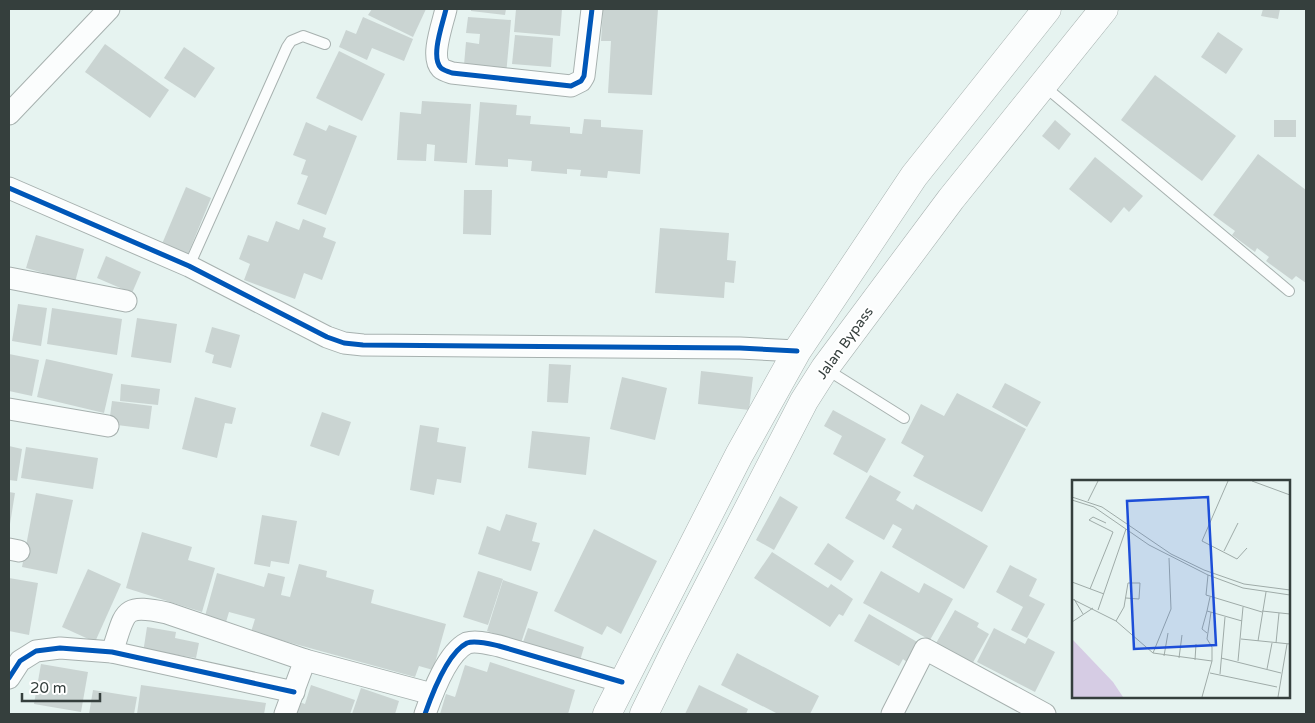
<svg xmlns="http://www.w3.org/2000/svg" width="1315" height="723" viewBox="0 0 1315 723" font-family="'Varela Round',sans-serif">
<rect width="100%" height="100%" fill="#e6f3f0"/>
<g fill="#cad4d2">
<path d="M372,9H426L413,37L368,15Z"/>
<path d="M471,9H506L505,15L471,11Z"/>
<path d="M516,9H562L560,36L514,32Z"/>
<path d="M603,9H658L652,95L608,93L611,41H601Z"/>
<path d="M1263,9H1280L1278,19L1261,16Z"/>
<path d="M363,17L413,39L404,61L372,48L367,60L339,47L346,30L356,34Z"/>
<path d="M468,17L511,20L506,75L464,65L466,42L479,44L480,34L466,33Z"/>
<path d="M1218,32L1243,49L1226,74L1201,57Z"/>
<path d="M515,35L553,38L551,67L512,64Z"/>
<path d="M105,44L169,90L150,118L85,72Z"/>
<path d="M184,47L215,68L195,98L164,78Z"/>
<path d="M339,51L385,74L362,121L316,98Z"/>
<path d="M1155,75L1236,136L1202,181L1121,120Z"/>
<path d="M422,101L471,104L467,163L434,161L435,145L427,144L426,161L397,160L400,112L421,114Z"/>
<path d="M480,102L517,105L516,115L531,116L530,124L570,127V133L582,134L584,119L601,120V127L643,130L640,174L608,171L607,178L580,176L581,170L567,169V174L531,171L532,161L508,159V167L475,165Z"/>
<path d="M1055,120L1071,134L1059,150L1042,136Z"/>
<rect x="1274" y="120" width="22" height="17"/>
<path d="M306,122L326,131L329,125L357,136L326,215L297,204L308,176L301,174L306,160L293,155Z"/>
<path d="M1258,154L1306,190V283L1296,276L1292,280L1266,261L1269,257L1257,248L1255,252L1232,235L1235,231L1213,215Z"/>
<path d="M1095,157L1143,196L1129,212L1124,207L1111,223L1069,189Z"/>
<path d="M186,187L211,198L188,254L159,251Z"/>
<path d="M464,190H492L491,235L463,234Z"/>
<path d="M303,219L326,228L323,237L336,242L322,280L304,273L295,299L244,280L250,264L239,259L248,235L268,242L276,221L299,230Z"/>
<path d="M660,228L729,233L727,260L736,261L734,283L725,282L724,298L655,293Z"/>
<path d="M36,235L84,249L75,282L26,268Z"/>
<path d="M106,256L141,272L132,293L97,278Z"/>
<path d="M18,304L47,308L41,346L12,341Z"/>
<path d="M52,308L122,319L117,355L47,344Z"/>
<path d="M137,318L177,324L171,363L131,357Z"/>
<path d="M212,327L240,335L231,368L212,363L214,355L205,352Z"/>
<path d="M9,354L39,360L32,396L9,391Z"/>
<path d="M46,359L113,374L104,413L37,397Z"/>
<path d="M549,364L571,365L568,403L547,402Z"/>
<path d="M701,371L753,377L749,410L698,404Z"/>
<path d="M622,377L667,388L655,440L610,429Z"/>
<path d="M1005,383L1041,402L1027,427L992,407Z"/>
<path d="M121,384L160,389L158,405L120,401Z"/>
<path d="M957,393L1026,429L982,512L913,476L924,456L901,443L921,404L944,416Z"/>
<path d="M195,397L236,408L232,424L225,423L217,458L182,449Z"/>
<path d="M112,401L152,406L149,429L109,424Z"/>
<path d="M833,410L886,439L867,473L833,454L842,436L824,426Z"/>
<path d="M322,412L351,422L339,456L310,446Z"/>
<path d="M420,425L439,428L437,442L466,447L461,483L437,479L434,495L410,490Z"/>
<path d="M532,431L590,437L586,475L528,468Z"/>
<path d="M9,446L22,449L17,481L9,480Z"/>
<path d="M26,447L98,458L93,489L21,478Z"/>
<path d="M870,475L901,492L896,500L913,510L916,504L988,546L964,589L892,547L902,529L893,524L884,540L845,518Z"/>
<path d="M9,492L15,493L10,524H9Z"/>
<path d="M36,493L73,500L57,574L22,567Z"/>
<path d="M780,496L798,507L774,550L756,540Z"/>
<path d="M506,514L537,523L532,541L540,543L531,571L478,554L487,526L500,531Z"/>
<path d="M262,515L297,521L289,564L271,561L270,567L254,564Z"/>
<path d="M594,529L657,561L621,634L607,626L602,635L554,611Z"/>
<path d="M142,532L192,547L188,560L215,568L202,612L126,588Z"/>
<path d="M828,543L854,561L841,581L814,564Z"/>
<path d="M772,552L828,588L831,584L853,599L843,616L839,614L830,627L754,578Z"/>
<path d="M299,564L327,571L326,577L374,590L371,603L446,624L433,670L419,666L415,677L251,632L255,619L229,612L226,622L205,616L217,573L264,587L268,573L285,577L281,595L290,597Z"/>
<path d="M1010,565L1037,579L1029,596L1045,604L1027,638L1011,630L1023,607L996,592Z"/>
<path d="M88,569L121,584L95,642L62,627Z"/>
<path d="M478,571L503,579L488,625L463,617Z"/>
<path d="M881,571L919,593L924,583L953,599L930,640L863,603Z"/>
<path d="M9,578L38,583L29,635L9,631Z"/>
<path d="M503,580L538,592L521,643L487,631Z"/>
<path d="M955,610L979,623L977,627L989,634L971,666L935,645Z"/>
<path d="M869,614L919,643L908,663L903,659L899,666L854,641Z"/>
<path d="M147,627L176,632L175,638L199,643L196,658L172,654L171,658L143,653Z"/>
<path d="M528,628L584,647L579,664L522,645Z"/>
<path d="M994,628L1025,644L1028,638L1055,652L1035,692L977,662Z"/>
<path d="M737,653L819,696L810,714H778L721,685Z"/>
<path d="M490,662L575,690L568,714H440L446,694L455,697L465,665L487,672Z"/>
<path d="M41,664L88,672L81,712L34,704Z"/>
<path d="M141,685L266,703L264,714H137Z"/>
<path d="M311,685L355,700L350,714H294L299,702L305,704Z"/>
<path d="M699,685L748,709L746,714H685Z"/>
<path d="M361,688L399,701L395,714H352Z"/>
<path d="M93,690L137,697L134,714H89Z"/>
</g>
<g fill="none" stroke-linecap="round" stroke-linejoin="round">
<defs>
<g id="service">
<path d="M1044,86L1289,291"/>
<path d="M189,266L287,47L291,41L303,36L325,44"/>
<path d="M826,369L904,418"/>
</g>
<g id="minor">
<path d="M446,9C443,23 430,57 441,68C443,70 449,72 452,73L571,86L581,81L584,76L592,9"/>
<path d="M9,114L109,9"/>
<path d="M9,188L189,266L327,337L344,343L363,345L740,348L797,351"/>
<path d="M9,278L126,301"/>
<path d="M9,409L108,426"/>
<path d="M9,549L19,551"/>
<path d="M112,652C126,612 121,603 167,613L305,660"/>
<path d="M9,678L20,661L36,651L60,648L112,652L294,692"/>
<path d="M285,714L305,660L432,694"/>
<path d="M425,714C432,694 447,653 467,643C476,640 490,644 499,646L622,682"/>
<path d="M892,714L925,649L1045,714"/>
</g>
<g id="trunk">
<path d="M607,714L739,455L797,351L914,176L1047,9"/>
<path d="M644,714L675,651L804,401L825,368L951,199L1104,9"/>
</g>
</defs>
<use href="#service" stroke="#a7b1af" stroke-width="12"/>
<use href="#minor" stroke="#a7b1af" stroke-width="23"/>
<use href="#trunk" stroke="#a7b1af" stroke-width="29"/>
<use href="#service" stroke="#fbfdfd" stroke-width="10"/>
<use href="#minor" stroke="#fbfdfd" stroke-width="21"/>
<use href="#trunk" stroke="#fbfdfd" stroke-width="28"/>
<defs>
<g id="cycleway">
<path d="M446,9C443,23 430,57 441,68C443,70 449,72 452,73L571,86L581,81L584,76L592,9"/>
<path d="M9,188L189,266L327,337L344,343L363,345L740,348L797,351"/>
<path d="M9,678L20,661L36,651L60,648L112,652L294,692"/>
<path d="M425,714C432,694 447,653 467,643C476,640 490,644 499,646L622,682"/>
</g>
</defs>
<use href="#cycleway" stroke="#fff" stroke-width="8"/>
<use href="#cycleway" stroke="#0057b8" stroke-width="5"/>
</g>
<g text-anchor="middle" dominant-baseline="central" stroke-width="4" stroke-linejoin="round" paint-order="stroke">
<g font-size="14" fill="#353f3d" stroke="#fff">
<text transform="translate(845 343) rotate(-54)">Jalan Bypass</text>
</g>
</g>
<g transform="translate(1072 480)">
<rect width="218" height="218" fill="#e6f3f0"/>
<path d="M0,159L41,202L51,217H0Z" fill="#d6cce4"/>
<path fill="none" stroke="#9faba8" stroke-width="1" d="M156,1L130,61L165,79L175,68M180,1L218,15M0,17L30,27L99,74L132,90L172,104L218,110M0,20L22,27L77,65L136,95L171,108L218,115M16,21L26,1M152,71L166,43M136,95L134,115L190,132M0,102L32,114M18,109L41,52L17,40L21,37L34,43M138,117L135,131L170,141M0,119L44,141L81,173L140,181V167L135,159L139,132M2,119L11,134M26,130L54,49M135,131L130,149L135,153M190,131L218,134M44,141L52,127L56,103H68L67,119L54,118M0,142L21,128M169,159L218,164M186,161L194,112M204,163L207,133M81,173L99,129L97,78M92,176L96,153M107,178L110,155M149,178L209,193M123,180L124,164M166,181L171,127M195,189L200,163M138,193L205,207M148,194L153,137M130,217L140,181M206,217L215,164"/>
<path fill="#1d4ed8" fill-opacity="0.15" stroke="#1d4ed8" stroke-width="2.5" d="M136,17L144,165L62,169L55,21Z"/>
<rect width="218" height="218" fill="none" stroke="#353f3d" stroke-width="2.5"/>
</g>
<rect width="1315" height="723" fill="none" stroke="#353f3d" stroke-width="20"/>
<path d="M22 693v8h78v-8" fill="none" stroke="#353f3d" stroke-width="2.5"/>
<text x="30" y="693" font-size="15" fill="#353f3d" stroke="#ffffff" stroke-width="4" paint-order="stroke">20 m</text>
</svg>
